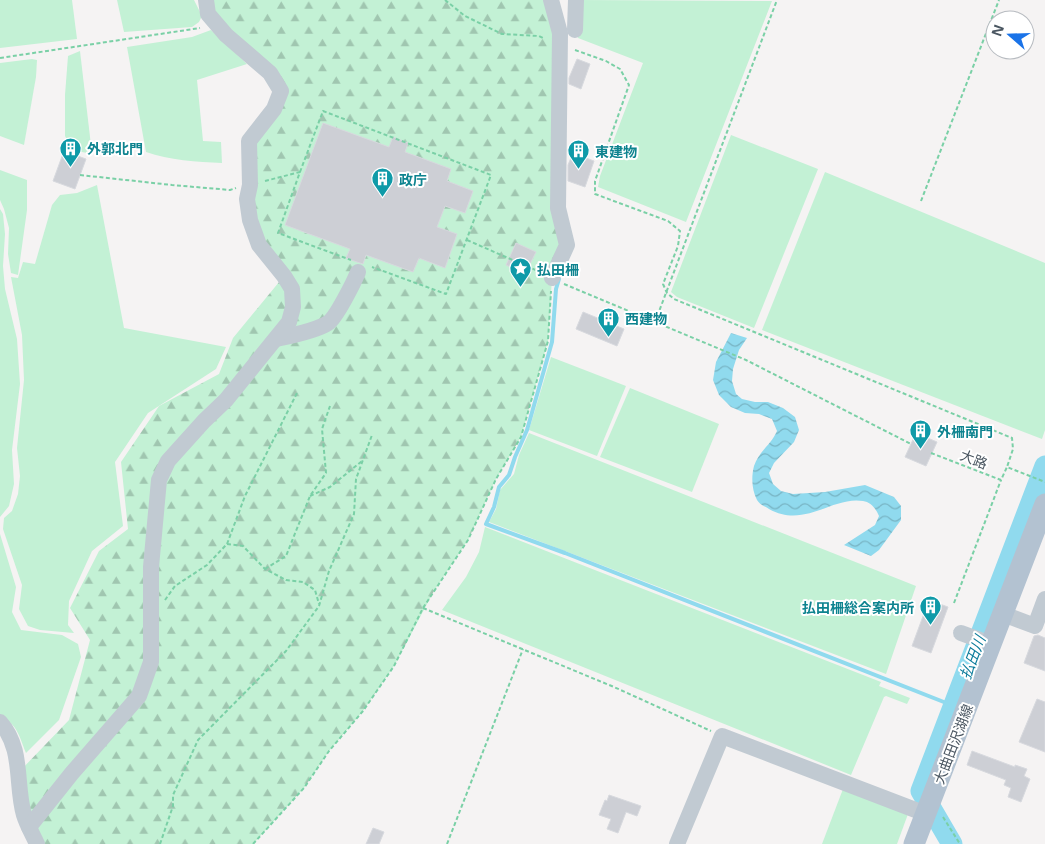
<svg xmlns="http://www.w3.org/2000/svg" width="1045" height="844" viewBox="0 0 1045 844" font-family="'Open Sans','Noto Sans JP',sans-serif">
<defs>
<pattern id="forest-firs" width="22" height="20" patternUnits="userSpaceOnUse" patternTransform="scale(1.25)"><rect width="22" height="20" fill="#c3f1d5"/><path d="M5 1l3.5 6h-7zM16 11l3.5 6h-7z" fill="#a0c6b0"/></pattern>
<pattern id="water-waves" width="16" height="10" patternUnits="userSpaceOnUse" patternTransform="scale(1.25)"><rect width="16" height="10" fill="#90daee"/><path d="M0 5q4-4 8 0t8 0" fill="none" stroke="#78b4c4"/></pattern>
</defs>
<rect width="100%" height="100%" fill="#f5f3f3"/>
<g fill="#c3f1d5">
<path d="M0,0H72L77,39L0,48Z"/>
<path d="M117,0H194L202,16L199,22L192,27L124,32Z"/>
<path d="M581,0L772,1L686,222L598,187L600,176L643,63L578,38Z"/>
<path d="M211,30L247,64L197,80L203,141L221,142L222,163C197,162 169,160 146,152L127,47L192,37Z"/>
<path d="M80,51L92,154L72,150L65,136V95L68,56Z"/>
<path d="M32,59L37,60L36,77L24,145L0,136V63Z"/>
<path d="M731,135L818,169L754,328L677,297L671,292Z"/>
<path d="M0,170L27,180V210L18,275L11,273L8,254L9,228L4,209L0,200Z"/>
<path d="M825,172L1045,263V430L1042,439L762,330Z"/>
<path d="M97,185L124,328L226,347L216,369L148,413L115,462L123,526L92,551L69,601L68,625L74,633L40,630L28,626L19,609L22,585L3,529L4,518L12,511L18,494L20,476L17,448L24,380L22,335L11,277L18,278L23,262L35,264L52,205L60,195L77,193Z"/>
<path d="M0,209L3,214L5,234L3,266L5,289L17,339L20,384L12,450L14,484L9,506L0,517Z"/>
<path d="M551,357L626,386L597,456L529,430Z"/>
<path d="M630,388L719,424L692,492L600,457Z"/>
<path d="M529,433L916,586L886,674L489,522L496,509L500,490L514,474L519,455Z"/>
<path d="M485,527L881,682L879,686L910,698L907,704L886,696L884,697L851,775L442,610L466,577L479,552Z"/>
<path d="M0,534L16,587L12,612L21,630L62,635L78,644L81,657L59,720L26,753C20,739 17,721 0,718Z"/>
<path d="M843,789L908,814L897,844H822Z"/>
</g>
<path fill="url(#forest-firs)" d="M206,0H551L567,245L552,278L548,341L521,437L496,479L468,540L434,591L394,666L363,711L329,751L304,788L253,844H38L20,771L69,720L90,640L70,608L99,551L128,529L121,462L159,406L219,374L233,338L284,276L259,245L249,141L281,91Z"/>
<path fill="url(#water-waves)" d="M731,333L747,338L739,350L733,369L732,381L736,394L742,399L755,402H768L783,408L795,417L799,430L794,442L774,463L769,473L773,484L781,491L793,494L825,492L865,485L894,497L901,506V520L879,550L871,556L844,545L875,525L879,516C876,509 871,502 863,501C832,496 805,529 769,509C764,506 760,505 757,500C752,490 751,478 754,466C759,451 771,445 777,431L772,419L759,414L745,413L731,407L719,395L713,380L716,362Z"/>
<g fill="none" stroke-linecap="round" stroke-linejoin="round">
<path stroke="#90daee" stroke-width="4" d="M559,279L556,289L552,342L527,430L515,457L509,475L499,487L494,507L486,524L565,553L954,706"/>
<path stroke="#90daee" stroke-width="21" d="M952,844L921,791L1045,466"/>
</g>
<g fill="#cdcfd5" stroke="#d7d9de">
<path d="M577,59L590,64L581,89L569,84V78Z"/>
<path d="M323,123L389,147L393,137L408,143L405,152L451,169L447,181L473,191L465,213L445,206L437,227L457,234L445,268L419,258L413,272L366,255L363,264L357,262L346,258L350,249L285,225Z"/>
<path d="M64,151L86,159L75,189L53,181Z"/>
<path d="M573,153L594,161L585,187L568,181V165Z"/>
<path d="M516,243L536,252L525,274L506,265Z"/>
<path d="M583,312L624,329L617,346L576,329Z"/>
<path d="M916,433L937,442L926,466L905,457Z"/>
<path d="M929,600L948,607L931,653L912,646Z"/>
<path d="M1038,635L1045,638V671L1024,663L1034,636Z"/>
<path d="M1037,699L1045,702V752L1019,742Z"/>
<path d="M972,751L1015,767V765L1027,769L1024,776L1030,779L1021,802L1008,797L1011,788L1004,785L1006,780L967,765Z"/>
<path d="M609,795L641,806L637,816L626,812L618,833L607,829L611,819L599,815L605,800L607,801Z"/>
<path d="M373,828L384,832L379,844H366Z"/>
</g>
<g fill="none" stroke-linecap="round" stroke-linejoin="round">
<g stroke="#7ad0a6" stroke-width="2" stroke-dasharray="4 2.5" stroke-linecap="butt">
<path d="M445,0L465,16L502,34L539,36L545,39"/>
<path d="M575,50L606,61L620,69L629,85L595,181V194L668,221L680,231L678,246L663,284L667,293L674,299L1012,438L1013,449L1007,467"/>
<path d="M0,58L200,28"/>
<path d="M300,172L323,111L491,175L446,294L372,267"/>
<path d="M80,175L172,185L230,190L236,188"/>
<path d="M265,181L300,172L278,233L351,260"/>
<path d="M921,201L999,0"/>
<path d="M467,240L540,272"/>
<path d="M564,284L746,360L911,444"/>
<path d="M655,322L777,0"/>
<path d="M931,453L1001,480L1007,467L1045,482"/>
<path d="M310,496L330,487L362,461"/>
<path d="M227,544L243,546L265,569L286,580L303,582L315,590L319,604"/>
<path d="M265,569L286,556L310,496L326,473L322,429L330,406"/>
<path d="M165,600L175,586L207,565L227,544L245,496L298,391"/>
<path d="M954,603L1001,480"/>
<path d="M423,608L614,687L711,731"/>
<path d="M943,817L960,844"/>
<path d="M160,844L173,806V795L198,740L286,651L319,606L329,571L354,514L356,479L372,435"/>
<path d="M253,844L304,788L329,751L363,711L394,666L423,608L468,540L496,479L521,437L548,341L551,291"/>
<path d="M447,844L523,649"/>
</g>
<g stroke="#c1cad2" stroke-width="16">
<path d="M551,0L560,33L558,208L567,245L552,278"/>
<path d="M575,30L576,0"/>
<path d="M276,339C290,336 316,331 328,323C336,318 354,282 358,272"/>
<path d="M1003,614L1035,626L1045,599"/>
<path d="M961,633L991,644"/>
<path d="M0,722C24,749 15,784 24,815C27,825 33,835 37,844"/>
<path d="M29,827L72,773L139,696L151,662V567L159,480L168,461L204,421L226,400L289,322L293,307L292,289L284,276L259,245L250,220L247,199L250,185L249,141L274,109L281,91L270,73L226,35L208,14L206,0"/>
<path d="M677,844L722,736L926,814"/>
</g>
<path stroke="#b3c2d1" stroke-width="21" d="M914,844L1045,504"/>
</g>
<defs>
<symbol id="building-pin" viewBox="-11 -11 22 30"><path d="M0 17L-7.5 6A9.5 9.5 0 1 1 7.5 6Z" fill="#0f9aa8" stroke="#fff"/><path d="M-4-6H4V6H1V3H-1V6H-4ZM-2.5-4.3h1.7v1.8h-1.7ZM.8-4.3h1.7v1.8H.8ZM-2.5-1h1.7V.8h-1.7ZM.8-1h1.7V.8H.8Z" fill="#fff"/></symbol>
<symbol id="sight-pin" viewBox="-11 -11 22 30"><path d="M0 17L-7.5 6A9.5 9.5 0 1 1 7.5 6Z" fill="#0f9aa8" stroke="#fff"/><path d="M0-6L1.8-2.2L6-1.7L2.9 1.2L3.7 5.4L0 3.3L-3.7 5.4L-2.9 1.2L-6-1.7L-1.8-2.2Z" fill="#fff"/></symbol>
</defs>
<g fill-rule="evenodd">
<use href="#building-pin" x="58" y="136" width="25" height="34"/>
<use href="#building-pin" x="566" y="138" width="25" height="34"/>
<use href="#building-pin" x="370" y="166" width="25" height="34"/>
<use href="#sight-pin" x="508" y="256" width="25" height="34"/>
<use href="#building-pin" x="596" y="306" width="25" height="34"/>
<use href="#building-pin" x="908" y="418" width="25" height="34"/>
<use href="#building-pin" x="918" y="594" width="25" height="34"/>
</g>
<g text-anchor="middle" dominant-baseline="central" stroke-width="4" stroke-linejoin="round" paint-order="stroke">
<g font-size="14" font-weight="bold" fill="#0d838f" stroke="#fff" text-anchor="start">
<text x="87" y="148">外郭北門</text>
<text x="595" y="151">東建物</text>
<text x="399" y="179">政庁</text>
<text x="537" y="269">払田柵</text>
<text x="625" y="318">西建物</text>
<text x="937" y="431">外柵南門</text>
<text x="914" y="607" text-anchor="end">払田柵総合案内所</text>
</g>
<g font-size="14" fill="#4a5661" stroke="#fff">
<text transform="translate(974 459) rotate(21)">大路</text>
<text transform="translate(953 744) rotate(-69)">大曲田沢湖線</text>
</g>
<g font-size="15" font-style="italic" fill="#0c7c9b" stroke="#fff">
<text transform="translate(972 657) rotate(-69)">払田川</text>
</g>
</g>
<g transform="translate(1010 35) rotate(290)"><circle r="24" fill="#ffffff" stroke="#b7bbc0"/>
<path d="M0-4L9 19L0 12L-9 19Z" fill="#1a73e8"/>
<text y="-8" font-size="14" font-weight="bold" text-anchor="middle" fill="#4a5661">N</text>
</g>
</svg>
